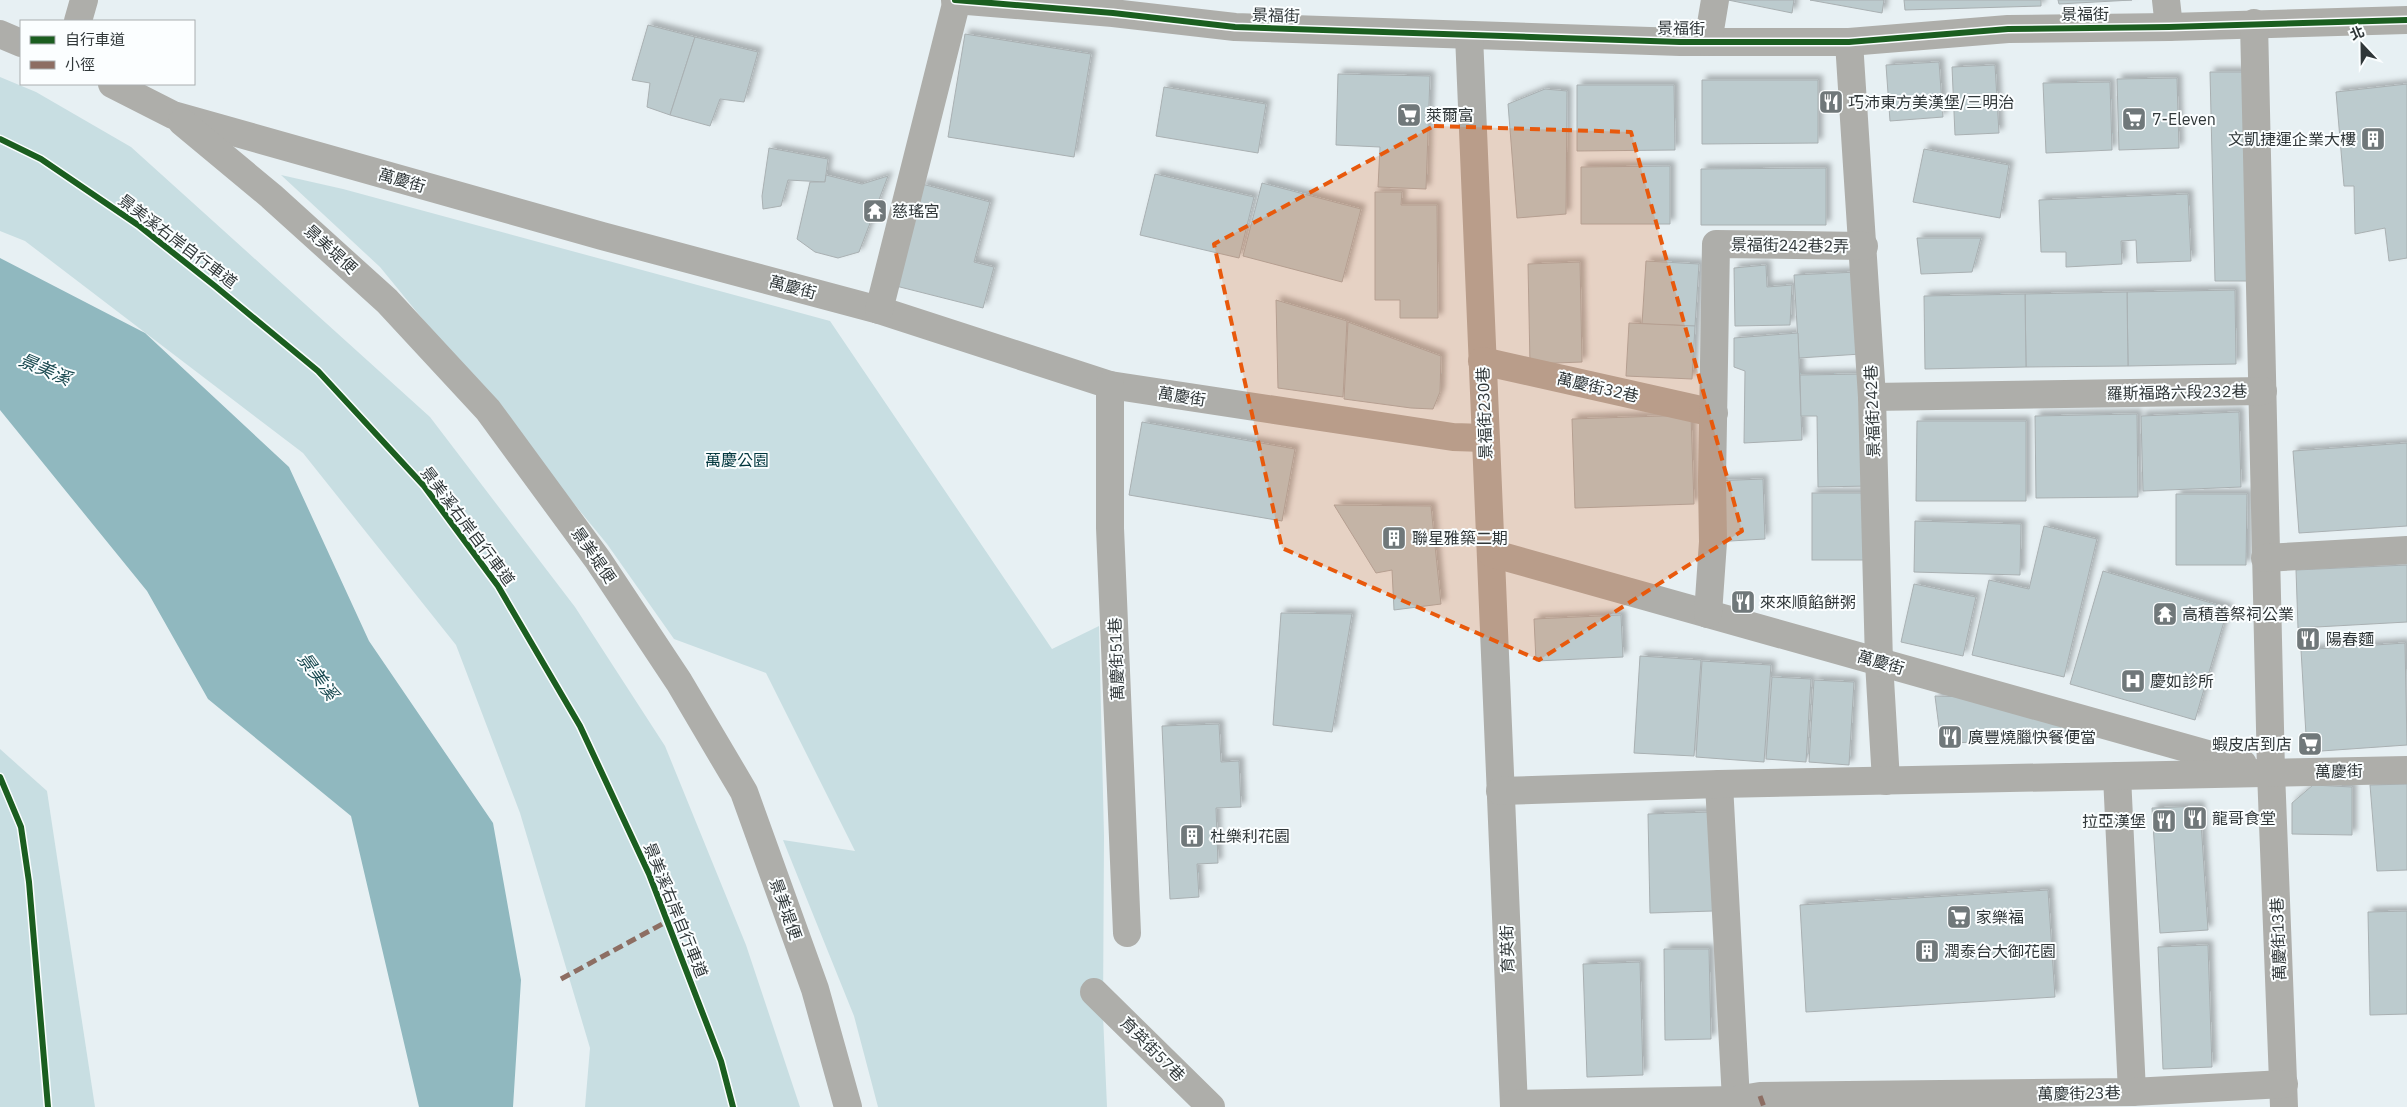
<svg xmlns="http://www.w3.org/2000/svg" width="2407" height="1107" viewBox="0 0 2407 1107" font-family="'IBM Plex Sans','Noto Sans TC',sans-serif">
<defs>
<filter id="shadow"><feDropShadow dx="4.5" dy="-4.5" stdDeviation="2.5" flood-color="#0004"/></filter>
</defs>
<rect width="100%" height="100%" fill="#e7f0f3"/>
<g fill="#c8dee2">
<path d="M0,77L36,92L131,147L430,417L575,607L665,746L746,945L800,1107H585L590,1048L520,813L456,645L303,453L25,241L0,231Z"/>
<path d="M281,175L343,189L830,321L1052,649L1099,626L1104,836L1103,1015L1107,1107H878L854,1016L783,840L855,851L766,673L674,639L607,544L380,267Z"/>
<path d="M0,749L47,791L95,1107H0Z"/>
</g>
<path fill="#90b8bf" d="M0,258L145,333L289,467L369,641L493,823L521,980L513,1107H419L351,816L208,699L147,591L0,410Z"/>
<g fill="#bccbce" stroke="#a9b0b2" filter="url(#shadow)">
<path d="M1728,0H1794L1792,13Z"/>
<path d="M1810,0H1884L1882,13Z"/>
<path d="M1904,0H2041V6L1905,10Z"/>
<path d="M2058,0H2132L2059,4Z"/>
<path d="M648,25L695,37L670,115L647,107L650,83L632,80Z"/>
<path d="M965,34L1091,54L1074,157L948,137Z"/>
<path d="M695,37L758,52L744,102L720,99L710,126L670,115Z"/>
<path d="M1939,62L1943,117L1890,121L1886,65Z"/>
<path d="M1995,65L1999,133L1955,135L1952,67Z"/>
<path d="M2210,72H2248L2252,281H2215Z"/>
<path d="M1338,74L1430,76L1426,189L1378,187L1380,147L1336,145Z"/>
<path d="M2177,78L2179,148L2119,150L2117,79Z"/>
<path d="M1702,80H1818V143L1702,144Z"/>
<path d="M2110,82L2112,150L2046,153L2043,83Z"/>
<path d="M2407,84V258L2389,261L2385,228L2355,234L2354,186H2344L2336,92Z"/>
<path d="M1577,85H1674L1675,150L1577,151Z"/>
<path d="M1164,87L1266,104L1258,153L1156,136Z"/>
<path d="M1545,89L1567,91L1566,214L1517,218L1508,104Z"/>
<path d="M769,148L828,159L825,182L788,180L781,206L763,209L762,196Z"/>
<path d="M1924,149L2009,165L2000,218L1913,202Z"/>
<path d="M1670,166V224H1581V167Z"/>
<path d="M1826,168V225H1701V169Z"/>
<path d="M1155,174L1254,197L1239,258L1140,235Z"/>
<path d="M826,175L862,184L888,176L859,252L838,258L815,252L797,239L810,182H825Z"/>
<path d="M1262,183L1361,209L1342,282L1243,256Z"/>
<path d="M922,184L990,202L974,262L994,267L983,308L896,286Z"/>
<path d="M1375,192H1402L1401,205H1437L1438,318H1400V300H1375Z"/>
<path d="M2188,194L2191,261L2137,263L2136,240L2121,241L2122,264L2066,267V252H2041L2039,200Z"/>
<path d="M1917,238H1981L1972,272L1921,274Z"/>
<path d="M1646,261L1699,264L1695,326L1642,324Z"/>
<path d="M1580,262L1582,362L1530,364L1528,264Z"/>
<path d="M1766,265L1767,287L1792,285L1790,325L1735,326L1734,268Z"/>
<path d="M1857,272L1861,354L1799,358L1794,275Z"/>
<path d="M2235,290L2236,364L2128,366L2127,292Z"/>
<path d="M2127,292L2128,366L2026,367L2025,294Z"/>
<path d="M2025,294L2026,367L1925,369L1924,296Z"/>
<path d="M1276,300L1347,321L1343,397L1278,388Z"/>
<path d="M1348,322L1441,356L1440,392L1433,409L1411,408L1344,399Z"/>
<path d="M1629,323L1695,326L1692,379L1626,376Z"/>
<path d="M1798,333L1802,440L1744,443L1745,371L1734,367V338Z"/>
<path d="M1867,374L1869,486L1818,487L1817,416H1801L1800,375Z"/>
<path d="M2239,412L2241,487L2143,491L2141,416Z"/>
<path d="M2137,414L2138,497L2036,498L2035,416Z"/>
<path d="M1691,415L1694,504L1575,508L1572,419Z"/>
<path d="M1917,421H2026V501H1916Z"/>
<path d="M1142,422L1295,449L1282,521L1129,495Z"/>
<path d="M2407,443V526L2299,533L2293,451Z"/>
<path d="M1763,479L1765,539L1713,542L1712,481Z"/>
<rect x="1812" y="493" width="58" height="67"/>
<path d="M2176,494H2247L2246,565H2176Z"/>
<path d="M1334,505L1431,506L1441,604L1394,610L1392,570L1376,573Z"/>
<path d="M1915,521L2021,524L2020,575L1914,572Z"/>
<path d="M2044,526L2097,539L2064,677L1972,655L1989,580L2029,589Z"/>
<path d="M2407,565V622L2298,628L2296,570Z"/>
<path d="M2103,571L2228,608L2195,720L2070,684Z"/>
<path d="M1914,584L1976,597L1963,656L1901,642Z"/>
<path d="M1281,613L1352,614L1332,732L1273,725Z"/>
<path d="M1621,615L1623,657L1536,661L1534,619Z"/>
<path d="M2405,643L2407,745L2307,752L2301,650Z"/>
<path d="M1640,656L1701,660L1694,756L1634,753Z"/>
<path d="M1702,661L1771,665L1764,762L1696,757Z"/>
<path d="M1772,677L1811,679L1806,762L1766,759Z"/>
<path d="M1814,680L1854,682L1849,765L1809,762Z"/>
<path d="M1935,696L1968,697L2066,727L2068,740L1941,743Z"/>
<path d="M1219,724L1221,762L1239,761L1241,807L1216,808L1218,863L1197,864L1199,897L1170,899L1162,726Z"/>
<path d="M2407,784V870L2377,871L2370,785Z"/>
<path d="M2313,785L2352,787V835L2292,834V803Z"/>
<path d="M2200,806L2208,930L2160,933L2152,808Z"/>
<path d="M1710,812L1713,911L1650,913L1648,814Z"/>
<path d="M2048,890L2055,997L1806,1012L1800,905Z"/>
<path d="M2407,911V1014L2370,1015L2368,912Z"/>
<path d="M2208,945L2212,1067L2163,1069L2158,947Z"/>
<path d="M1664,949H1709L1711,1039L1665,1040Z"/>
<path d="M1640,962L1643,1075L1587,1077L1583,964Z"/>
</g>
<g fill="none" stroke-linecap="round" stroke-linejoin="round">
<g stroke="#aeaeaa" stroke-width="28">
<path d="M955,0L1113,13L1235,27L1680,42H1849L2008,29L2169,27L2407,20"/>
<path d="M2166,0L2169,27"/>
<path d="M78,21L84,0"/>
<path d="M2254,23L2271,772L2284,1107"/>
<path d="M0,34L21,43"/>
<path d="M1469,35L1514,1107"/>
<path d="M1708,42L1715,0"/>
<path d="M1849,42L1872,397L1879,662L1886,781"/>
<path d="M112,84L173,115L602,236L879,310L1110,385L1453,437L1485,438"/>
<path d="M182,122L271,196L387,301L488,410L598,560L679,682L744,792L815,989L848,1107"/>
<path d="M879,310L957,0"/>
<path d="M1482,361L1714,413"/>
<path d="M1110,385V528L1127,933"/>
<path d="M1872,397L2263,391"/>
<path d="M1491,553L2243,764"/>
<path d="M2265,558L2407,550"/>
<path d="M1708,614L1713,542L1712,481L1716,244L1864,246"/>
<path d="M2117,776L2132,1092"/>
<path d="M1719,784L1736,1100"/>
<path d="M1500,791L1719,784L2407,770"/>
<path d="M1094,992L1211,1107"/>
<path d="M1514,1104L1736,1100L1760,1096L2132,1092L2284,1084"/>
</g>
<g stroke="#8d6e63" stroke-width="5" stroke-dasharray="10 5" stroke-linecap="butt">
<path d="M561,979L666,922"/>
<path d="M1760,1096L1764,1107"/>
</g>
<defs>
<g id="cycleway">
<path d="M955,0L1113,13L1235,27L1680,42H1849L2008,29L2169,27L2407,20"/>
<path d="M0,139L41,159L138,225L215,286L318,371L424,486L498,586L580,726L649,874L721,1061L733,1107"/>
<path d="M0,777L21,827L29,882L48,1107"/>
</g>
</defs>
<use href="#cycleway" stroke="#fbfeff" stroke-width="9"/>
<use href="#cycleway" stroke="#1b5e20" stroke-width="6"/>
</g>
<path fill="#e8590c" fill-opacity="0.2" stroke="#e8590c" stroke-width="4" stroke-dasharray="10 6" stroke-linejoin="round" d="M1434,126L1631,132L1742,531L1539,660L1282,548L1214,244Z"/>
<defs>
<symbol id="restaurant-square" viewBox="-11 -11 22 22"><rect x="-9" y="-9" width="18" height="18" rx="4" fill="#70787a" stroke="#fbfeff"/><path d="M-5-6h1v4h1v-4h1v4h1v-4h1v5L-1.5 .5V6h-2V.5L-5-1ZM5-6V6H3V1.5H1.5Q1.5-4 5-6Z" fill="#fff"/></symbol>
<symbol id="supermarket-square" viewBox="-11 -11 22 22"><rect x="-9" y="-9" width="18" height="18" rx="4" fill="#70787a" stroke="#fbfeff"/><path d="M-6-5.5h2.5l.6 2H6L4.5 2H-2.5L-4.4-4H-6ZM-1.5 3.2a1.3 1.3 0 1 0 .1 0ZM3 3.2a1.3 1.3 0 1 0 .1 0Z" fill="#fff"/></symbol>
<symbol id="building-square" viewBox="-11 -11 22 22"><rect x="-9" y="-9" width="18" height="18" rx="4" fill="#70787a" stroke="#fbfeff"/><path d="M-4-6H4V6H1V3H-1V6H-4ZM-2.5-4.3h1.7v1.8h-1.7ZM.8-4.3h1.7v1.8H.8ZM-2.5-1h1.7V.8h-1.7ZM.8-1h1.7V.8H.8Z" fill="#fff"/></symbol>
<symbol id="temple-square" viewBox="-11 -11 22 22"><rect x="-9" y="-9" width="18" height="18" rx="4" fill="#70787a" stroke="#fbfeff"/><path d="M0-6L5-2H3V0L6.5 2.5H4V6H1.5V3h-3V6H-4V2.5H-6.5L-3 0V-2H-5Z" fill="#fff"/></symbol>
<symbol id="hospital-square" viewBox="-11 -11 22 22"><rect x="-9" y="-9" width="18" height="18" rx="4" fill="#70787a" stroke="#fbfeff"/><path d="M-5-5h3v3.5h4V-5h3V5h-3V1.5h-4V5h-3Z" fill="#fff"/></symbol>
</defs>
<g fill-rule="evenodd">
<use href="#restaurant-square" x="1817" y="88" width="28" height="28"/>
<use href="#supermarket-square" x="1395" y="101" width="28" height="28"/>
<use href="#supermarket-square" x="2120" y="105" width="28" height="28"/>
<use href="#building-square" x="2359" y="125" width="28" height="28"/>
<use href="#temple-square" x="861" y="197" width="28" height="28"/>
<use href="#building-square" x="1380" y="524" width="28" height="28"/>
<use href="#restaurant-square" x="1729" y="588" width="28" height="28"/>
<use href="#temple-square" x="2151" y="600" width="28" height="28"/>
<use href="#restaurant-square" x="2294" y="625" width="28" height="28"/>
<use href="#hospital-square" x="2119" y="667" width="28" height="28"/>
<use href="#restaurant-square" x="1936" y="723" width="28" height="28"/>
<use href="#supermarket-square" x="2296" y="730" width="28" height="28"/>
<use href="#restaurant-square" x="2181" y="804" width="28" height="28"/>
<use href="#restaurant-square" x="2150" y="807" width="28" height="28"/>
<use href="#building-square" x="1178" y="822" width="28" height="28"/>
<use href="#supermarket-square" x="1945" y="903" width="28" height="28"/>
<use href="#building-square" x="1913" y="937" width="28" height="28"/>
</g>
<g text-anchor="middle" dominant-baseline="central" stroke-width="4" stroke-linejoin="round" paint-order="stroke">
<g font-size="16" fill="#303739" stroke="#fbfeff">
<text x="2085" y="14">景福街</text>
<text transform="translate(1276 15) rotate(2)">景福街</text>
<text transform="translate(1681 28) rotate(1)">景福街</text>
<text transform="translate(402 180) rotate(16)">萬慶街</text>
<text transform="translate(178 241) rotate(37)">景美溪右岸自行車道</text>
<text transform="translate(1790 245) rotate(1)">景福街242巷2弄</text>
<text transform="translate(331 249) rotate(42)">景美堤便</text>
<text transform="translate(793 287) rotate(15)">萬慶街</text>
<text transform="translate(1598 387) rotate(13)">萬慶街32巷</text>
<text transform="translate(2177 392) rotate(-1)">羅斯福路六段232巷</text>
<text transform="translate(1182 396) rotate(9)">萬慶街</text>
<text transform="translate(1872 411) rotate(-92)">景福街242巷</text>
<text transform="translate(1484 413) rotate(-92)">景福街230巷</text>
<text transform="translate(468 526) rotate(53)">景美溪右岸自行車道</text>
<text transform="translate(594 555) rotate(55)">景美堤便</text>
<text transform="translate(1116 659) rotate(-92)">萬慶街51巷</text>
<text transform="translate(1881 662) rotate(16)">萬慶街</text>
<text transform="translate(2339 771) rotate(-1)">萬慶街</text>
<text transform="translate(786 909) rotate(70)">景美堤便</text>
<text transform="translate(676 910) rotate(68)">景美溪右岸自行車道</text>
<text transform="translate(2278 939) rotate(-92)">萬慶街13巷</text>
<text transform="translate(1507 949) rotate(-92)">育英街</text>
<text transform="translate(1153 1049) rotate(45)">育英街57巷</text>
<text transform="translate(2079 1093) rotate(-1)">萬慶街23巷</text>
</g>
<g font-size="16" fill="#303739" stroke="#fbfeff" text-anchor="start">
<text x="1848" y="102">巧沛東方美漢堡/三明治</text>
<text x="1426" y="115">萊爾富</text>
<text x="2152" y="119">7-Eleven</text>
<text x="2356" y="139" text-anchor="end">文凱捷運企業大樓</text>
<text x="892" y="211">慈瑤宮</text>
<text x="1412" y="538">聯星雅築二期</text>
<text x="1760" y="602">來來順餡餅粥</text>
<text x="2182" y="614">高積善祭祠公業</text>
<text x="2326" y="639">陽春麵</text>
<text x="2150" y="681">慶如診所</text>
<text x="1968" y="737">廣豐燒臘快餐便當</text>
<text x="2292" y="744" text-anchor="end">蝦皮店到店</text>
<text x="2212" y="818">龍哥食堂</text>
<text x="2146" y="821" text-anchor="end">拉亞漢堡</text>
<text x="1210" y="836">杜樂利花園</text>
<text x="1976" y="917">家樂福</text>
<text x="1944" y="951">潤泰台大御花園</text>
</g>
<g font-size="16" fill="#00363d" stroke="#fbfeff">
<text x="737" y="460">萬慶公園</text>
</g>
<g font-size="18" font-style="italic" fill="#1a4a51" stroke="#fbfeff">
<text transform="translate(45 369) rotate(23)">景美溪</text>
<text transform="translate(318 676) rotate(54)">景美溪</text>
</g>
</g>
<rect x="20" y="20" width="175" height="65" fill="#fbfeff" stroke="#aaaeb0"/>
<rect x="30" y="36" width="25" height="8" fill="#1b5e20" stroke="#aaaeb0"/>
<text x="65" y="45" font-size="15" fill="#303739">自行車道</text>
<rect x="30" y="61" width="25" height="8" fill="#8d6e63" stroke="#aaaeb0"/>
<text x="65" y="70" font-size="15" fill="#303739">小徑</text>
<g transform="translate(2362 45) rotate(338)" stroke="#fbfeff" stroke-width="4" paint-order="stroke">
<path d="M0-4L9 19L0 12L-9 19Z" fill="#303739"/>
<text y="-8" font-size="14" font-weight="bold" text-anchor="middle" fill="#303739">北</text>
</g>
</svg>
